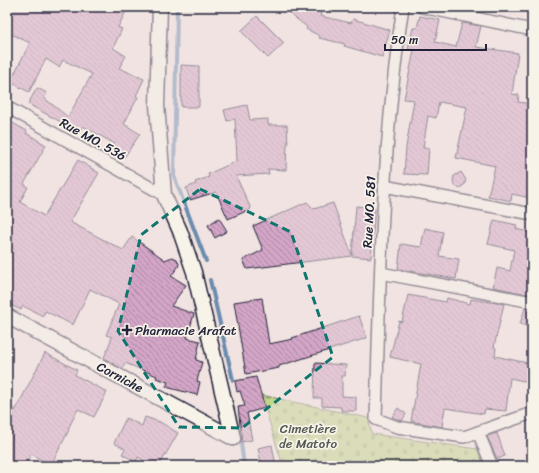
<svg xmlns="http://www.w3.org/2000/svg" width="539" height="473" font-family="Sriracha,sans-serif">
	<style>
		.cemetery { fill: url(#cemetery-stones); stroke: #727c62 }
		.lines { fill: none; stroke-linecap: round; stroke-linejoin: round }
		.stream { stroke: #6c8caf; stroke-width: 4 }
		.building { fill: url(#building-back-hatch); stroke: #22223b }
		.minor-casing { stroke: #22223b; stroke-width: 14 }
		.tertiary-casing { stroke: #22223b; stroke-width: 17 }
		.minor { stroke: #f7f3e8; stroke-width: 11 }
		.tertiary { stroke: #f7f3e8; stroke-width: 14 }
		.marked { fill: none; stroke: #0f766e; stroke-width: 3; stroke-dasharray: 8 5; stroke-linejoin: round }
		.poi-dot { fill: #22223b; stroke: #f7f3e8; stroke-width: 1.5 }
		.labels { text-anchor: middle; dominant-baseline: central; stroke-width: 3.5; stroke-linejoin: round; paint-order: stroke }
		.street-label { font-size: 13px; fill: #22223b; stroke: #f7f3e8 }
		.poi-label { font-size: 13px; fill: #22223b; stroke: #f7f3e8; text-anchor: start }
		.park-label { font-size: 13px; fill: #525853; stroke: #f7f3e8 }
	</style>
	<defs>
		<pattern id="cemetery-stones" width="16" height="16" patternUnits="userSpaceOnUse"><rect width="16" height="16" fill="#c2d58a"/><path d="M2 7V4a2 2 0 0 1 4 0v3zM10 15v-3a2 2 0 0 1 4 0v3z" fill="#a6b778"/></pattern>
		<pattern id="building-back-hatch" width="6" height="6" patternUnits="userSpaceOnUse"><rect width="6" height="6" fill="#d3a5c6"/><path d="M-1 5l2 2M0 0l6 6M5-1l2 2" fill="none" stroke="#ab86a2"/></pattern>
	</defs>
	<rect width="100%" height="100%" fill="#f0e3e1"/>
	<filter id="ink" filterUnits="userSpaceOnUse"><feTurbulence type="fractalNoise" baseFrequency=".025" numOctaves="2"/><feDisplacementMap in="SourceGraphic" scale="8" xChannelSelector="R" yChannelSelector="G"/><feConvolveMatrix kernelMatrix="1 2 1 2 8 2 1 2 1" color-interpolation-filters="sRGB"/></filter>
	<g filter="url(#ink)">
		<path class="cemetery" d="M261,395L368,418L372,434L477,449L484,466H283Z"/>
		<g class="lines">
			<g class="stream">
				<path d="M177,7L174,176L206,261"/>
				<path d="M210,280L233,380"/>
				<path d="M241,443L244,466"/>
			</g>
		</g>
		<g class="building">
			<path d="M7,7H128L118,27L122,29L113,48L126,56L119,68L144,79L136,96L138,97L124,124L140,134L123,159L110,151L115,144L83,126L79,132L28,104L37,88L47,93L44,98L68,117L92,74L63,60L59,67L46,59L29,92L10,82L30,43L7,32Z"/>
			<path d="M281,7H315L322,10L320,16L351,23L353,19L390,30L382,57L344,46L345,44L319,38L320,36L306,29L307,27Z"/>
			<path d="M257,16L284,43L268,58L241,31Z"/>
			<path d="M420,16L440,20L435,42L456,47L462,23L481,26L476,47L518,53L512,94L519,95L518,102L532,104V190L530,198L512,194L511,201L488,196L495,166L456,158L467,107L439,102L436,118L428,116L423,148H429L427,175L404,174L406,147L414,100L404,99L414,50L408,49L413,28H417Z"/>
			<path d="M181,65L199,66V107H181Z"/>
			<path d="M247,105L250,120L268,119V125H287L288,144H287L286,170L268,169L269,174L236,176L251,209L228,219L216,192L190,200L186,188L196,184L195,182L209,177L208,174L237,161L235,119L227,121L224,110Z"/>
			<path d="M7,120L27,131L26,133L46,145L24,184L28,187L20,202L44,216L78,160L99,173L70,222L123,250L132,237L165,260L172,257L177,259L179,264L178,267L171,276L186,285L171,306L194,314L187,338L200,341L196,360L202,362L197,381L200,382L197,395L166,387L168,382L156,378L157,376L125,363L122,369L104,358L112,337L106,335L119,304L90,289L73,325L45,311L43,316L23,306L21,310L7,303Z"/>
			<path d="M461,172L466,180L464,185L460,188L455,186L453,181L454,176Z"/>
			<path d="M307,202L314,209L333,203L352,255L356,206L375,208L371,258L352,256L247,269L243,260L263,250L253,226Z"/>
			<path d="M219,218L227,231L215,238L208,225Z"/>
			<path d="M494,220L517,225L516,229L532,233V295L493,287L497,268L510,271L514,250L488,244Z"/>
			<path d="M425,228L443,232L439,256L459,259L456,279L398,269L401,244L421,247Z"/>
			<path d="M408,295L446,302L447,298L470,304L471,299L504,304L494,347L496,348L495,356L532,364V383L510,378L506,411L485,409L484,414L445,408L442,427L411,421L421,364L390,357L399,321L402,322Z"/>
			<path d="M262,298L269,344L293,339L292,338L359,316L367,338L279,366V368L246,374L234,302Z"/>
			<path d="M525,308L532,309V328L520,324Z"/>
			<path d="M45,353L77,370L75,375L107,392L94,417L78,409L68,429L69,430L51,465L31,454L25,466H7V401L15,411Z"/>
			<path d="M315,363L346,365L345,376H342V396L356,397V411H341V407L322,406V398H314Z"/>
			<path d="M256,377L265,408L247,413L252,440L242,442L238,407L245,406L240,391L237,392L235,381Z"/>
			<path d="M398,408L406,414L402,421L392,417Z"/>
			<path d="M145,417L160,422L178,433L159,466H153L138,457L136,462L122,454L125,449L114,443L126,418L142,426Z"/>
			<path d="M497,433L505,456L497,459L487,436Z"/>
			<path d="M272,445L276,466H262L258,448Z"/>
		</g>
		<g class="lines">
			<defs>
				<g id="minor">
					<path d="M403,7C382,143 380,281 376,419L397,427L464,437L532,413"/>
					<path d="M422,7L532,30"/>
					<path d="M7,107L164,195"/>
					<path d="M384,186L532,214"/>
					<path d="M381,273L532,302"/>
					<path d="M478,432L492,466"/>
				</g>
				<g id="tertiary">
					<path d="M160,7L157,105L164,195L180,231L194,272L233,438"/>
					<path d="M7,316L233,438"/>
				</g>
			</defs>
			<use href="#minor" class="minor-casing"/>
			<use href="#tertiary" class="tertiary-casing"/>
			<use href="#minor" class="minor"/>
			<use href="#tertiary" class="tertiary"/>
		</g>
	</g>
	<path d="M0 0H539V473H0ZM200,189L291,232L333,357L242,428L179,427L118,331L141,235Z" fill="#f0e3e1" fill-opacity=".55" fill-rule="evenodd"/>
	<path class="marked" d="M200,189L291,232L333,357L242,428L179,427L118,331L141,235Z"/>
	<path class="poi-dot" d="M125 324h4v4h4v4h-4v4h-4v-4h-4v-4h4z"/>
	<g class="labels">
		<g class="street-label">
			<text transform="translate(93 139) rotate(29)">Rue MO. 536</text>
			<text transform="translate(369 212) rotate(-87)">Rue MO. 581</text>
			<text transform="translate(120 377) rotate(28)">Corniche</text>
		</g>
		<g class="poi-label">
			<text x="135" y="330">Pharmacie Arafat</text>
		</g>
		<g class="park-label">
			<text x="308" y="428">Cimetière<tspan x="308" dy="15">de Matoto</tspan></text>
		</g>
	</g>
	<rect width="539" height="473" fill="none" stroke="#f7f3e8" stroke-width="24"/>
	<rect x="12" y="12" width="515" height="449" fill="none" stroke="#22223b" stroke-width="1.5" filter="url(#ink)"/>
	<path d="M385 44v6h101v-6" fill="none" stroke="#22223b" stroke-width="2"/>
	<text x="391" y="44" font-size="12" fill="#22223b" stroke="#f7f3e8" stroke-width="3" paint-order="stroke">50 m</text>
</svg>
